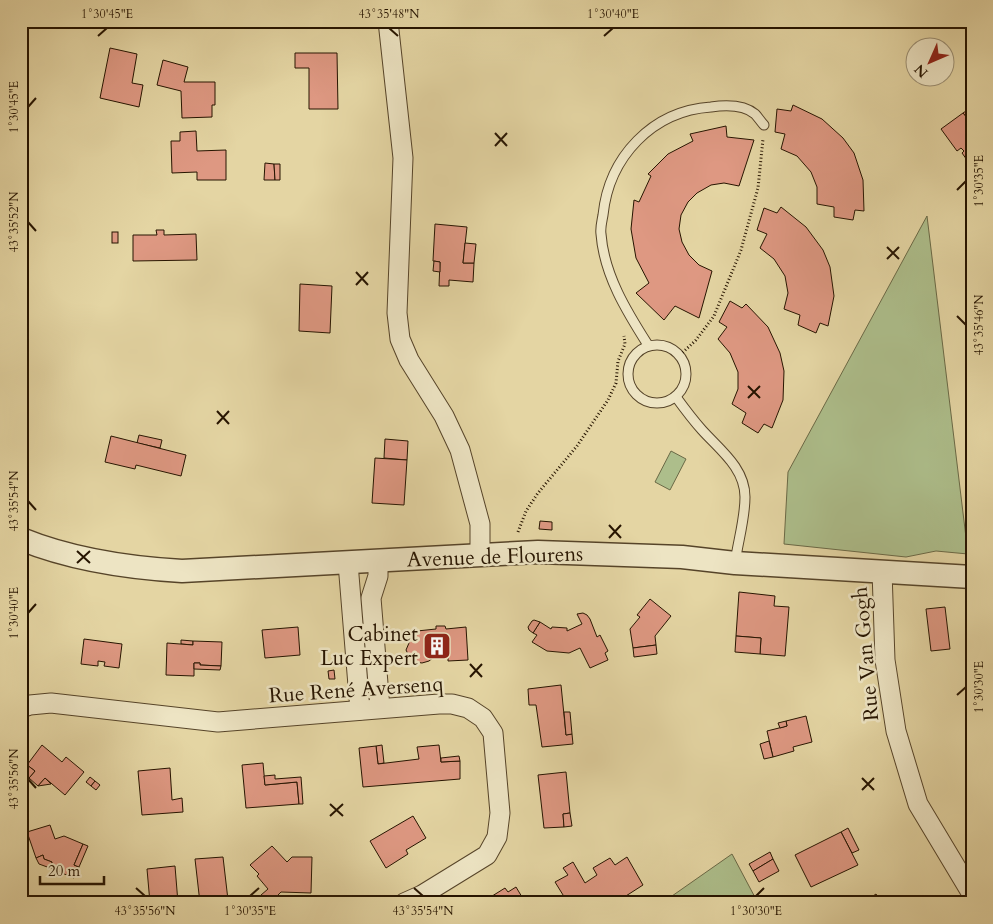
<svg xmlns="http://www.w3.org/2000/svg" width="993" height="924" font-family="Cardo,serif">
	<style>
		.green { fill: #adbe8b; stroke: #6a6946 }
		.building { fill: #de9882; stroke: #261400 }
		.lines { fill: none; stroke-linecap: round; stroke-linejoin: round }
		.service-casing { stroke: #564429; stroke-width: 11 }
		.minor-casing { stroke: #564429; stroke-width: 21 }
		.tertiary-casing { stroke: #564429; stroke-width: 25 }
		.path { stroke: #261400; stroke-width: 3; stroke-dasharray: 1 2.5; stroke-linecap: butt }
		.service { stroke: #ede4c3; stroke-width: 9 }
		.minor { stroke: #ede4c3; stroke-width: 19 }
		.tertiary { stroke: #ede4c3; stroke-width: 22 }
		.ticks { fill: none; stroke: #261400; stroke-width: 2 }
		.labels { text-anchor: middle; dominant-baseline: central; stroke-width: 5; stroke-linejoin: round; paint-order: stroke }
		.street-label { font-size: 21px; fill: #261400; stroke: #ede4c3 }
		.poi-label { font-size: 21px; fill: #261400; stroke: #ede4c3; text-anchor: end }
		.neatline { fill: none; stroke: #261400; stroke-width: 2 }
		.ticks-label { font-size: 12px; text-anchor: middle; fill: #261400 }
	</style>
	<rect width="100%" height="100%" fill="#e4d5a3"/>
	<filter id="stains"><feTurbulence type="fractalNoise" baseFrequency=".004" numOctaves="4"/><feColorMatrix values="0 0 0 0 .2 0 0 0 0 .09 0 0 0 0 .02 0 0 0 .5 -.17"/></filter>
	<radialGradient id="worn" r=".72"><stop offset=".6" stop-color="#630" stop-opacity="0"/><stop offset="1" stop-color="#630" stop-opacity=".3"/></radialGradient>
	<g class="green">
		<path d="M927,216L968,554L936,551L906,557L784,544L788,472Z"/>
		<path d="M671,451L686,459L670,490L655,482Z"/>
		<path d="M732,854L758,903H662Z"/>
	</g>
	<g class="building">
		<path d="M110,48L137,54L132,83L143,85L139,107L100,98Z"/>
		<path d="M295,53H337L338,109H309V68H295Z"/>
		<path d="M163,60L188,67L184,82H215V105H212V117L182,118L181,91L157,85Z"/>
		<path d="M793,105L822,119L843,138L854,153L863,180L864,211L855,210L853,220L834,217V207L817,204V187L811,172L797,156L781,149L785,134L775,132L777,109L791,111Z"/>
		<path d="M969,109L972,113V124L963,113Z"/>
		<path d="M963,113L972,124V167L962,153L964,151L961,148L957,151L941,129Z"/>
		<path d="M726,126L727,137L754,140L739,186L724,183L711,185L697,193L688,202L681,215L679,229L682,242L689,255L699,265L712,271L699,318L675,306L664,320L636,293L649,283L636,258L631,229L634,200L639,202L651,176L648,174L668,154L693,141L690,134Z"/>
		<path d="M196,131L197,151L226,150V180H197V172L172,173L171,141H180V132Z"/>
		<path d="M265,163L274,164L275,180H264Z"/>
		<path d="M274,164H280V180H275Z"/>
		<path d="M781,207L806,227L823,250L830,267L834,296L828,326L820,323L816,333L798,325L800,315L784,309L788,293L785,276L774,259L760,248L767,234L757,230L764,208L777,213Z"/>
		<path d="M435,224L467,227L463,263H474L473,282L449,280V286H439L440,262L433,261Z"/>
		<path d="M156,230H164V235L196,234L197,260L133,261V235H157Z"/>
		<rect x="112" y="232" width="6" height="11"/>
		<path d="M465,243L476,244L474,263H463Z"/>
		<path d="M434,261L440,262V272L433,271Z"/>
		<path d="M300,284L332,286L330,333L299,331Z"/>
		<path d="M730,301L742,308L746,304L768,327L780,353L784,371L783,400L772,428L764,424L758,433L742,423L746,413L732,404L738,389V372L730,353L718,339L727,327L719,322Z"/>
		<path d="M139,435L162,440L160,448L137,443Z"/>
		<path d="M111,436L186,455L181,476L136,465L135,469L105,462Z"/>
		<path d="M385,439L408,441L407,460L384,458Z"/>
		<path d="M375,458L407,460L404,505L372,503Z"/>
		<path d="M540,521L552,522V530L539,529Z"/>
		<path d="M739,592L775,596L774,606L789,607L785,656L760,654L761,638L736,636Z"/>
		<path d="M650,599L671,616L655,636L656,645L633,648L630,629L640,617L637,615Z"/>
		<path d="M945,607L950,649L931,651L926,609Z"/>
		<path d="M583,613L587,615L590,619L597,637L600,635L608,651L605,653L608,660L590,668L580,648L569,653L547,651L532,642L537,635L533,633L540,622L551,629L552,627L567,628V631L582,624L577,614Z"/>
		<path d="M534,620L540,622L533,633L529,630L528,627L532,621Z"/>
		<path d="M436,626H445L446,629L466,627L468,660L448,661V652L439,653L429,661L422,663L416,662L409,656L406,650L412,636L417,631L436,629Z"/>
		<path d="M298,627L300,655L265,658L262,630Z"/>
		<path d="M736,636L761,638L760,654L735,652Z"/>
		<path d="M84,639L122,644L119,668L104,666L105,662L98,661V666L81,664Z"/>
		<path d="M181,640L193,641V645L181,644Z"/>
		<path d="M193,641L222,642L221,666L200,665V663H194V676L166,675L167,643L193,645Z"/>
		<path d="M656,645L657,654L634,657L633,648Z"/>
		<path d="M194,663H200V665L221,666L220,670L194,669Z"/>
		<path d="M334,670L335,679H329L328,671Z"/>
		<path d="M971,677H972V733L968,732Z"/>
		<path d="M561,685L566,735L572,734L573,744L542,747L536,705H529L528,689Z"/>
		<path d="M564,712H570L572,734L566,735Z"/>
		<path d="M806,716L812,742L793,747L794,751L773,757L767,731L787,726L786,721Z"/>
		<path d="M786,721L787,726L780,728L778,723Z"/>
		<path d="M769,741L773,757L764,759L760,744Z"/>
		<path d="M42,745L62,762L66,757L84,772L65,795L45,778L38,786L29,778L35,771L27,765Z"/>
		<path d="M382,745L384,763L378,764L376,746Z"/>
		<path d="M439,745L441,762L460,761V779L363,787L359,748L376,746L378,764L419,759L417,747Z"/>
		<path d="M459,756L460,761L441,762V758Z"/>
		<path d="M263,763L265,785L297,782L299,804L246,808L242,765Z"/>
		<path d="M27,765L35,771L29,778L21,772Z"/>
		<path d="M170,768L172,800L182,798L183,812L142,815L138,771Z"/>
		<path d="M566,772L570,813L563,814L564,827L544,828L538,775Z"/>
		<path d="M275,775V779L301,777L303,804H299L297,782L265,785L264,776Z"/>
		<path d="M90,777L95,781L91,786L86,782Z"/>
		<path d="M45,778L51,784L38,786Z"/>
		<path d="M95,781L100,785L96,790L91,786Z"/>
		<path d="M570,813L572,826L564,827L563,814Z"/>
		<path d="M413,816L426,838L406,850L408,854L386,868L370,841Z"/>
		<path d="M50,825L55,839L64,836L83,844L74,865L79,867L74,878L50,868L52,862L44,859L43,855L36,858L27,832Z"/>
		<path d="M848,828L859,850L852,853L841,832Z"/>
		<path d="M841,832L858,865L811,887L795,855Z"/>
		<path d="M83,844L88,846L79,867L74,865Z"/>
		<path d="M272,846L287,862L292,857H312L311,893L281,892L270,903H268L261,895L268,889L257,876L259,874L250,865Z"/>
		<path d="M770,852L773,859L753,871L749,864Z"/>
		<path d="M43,855L44,859L52,862L50,868L39,864L36,858Z"/>
		<path d="M223,857L228,900L200,903L195,859Z"/>
		<path d="M627,857L643,885L615,903H598L594,896L583,903H568L555,882L568,875L563,868L573,862L585,883L597,875L593,868L610,858L615,865Z"/>
		<path d="M773,859L779,871L759,882L753,871Z"/>
		<path d="M175,866L178,903H150L147,869Z"/>
		<path d="M516,887L525,902L528,900L530,903H481L505,888L508,892Z"/>
		<path d="M876,894L882,903H869L867,900Z"/>
	</g>
	<g class="lines">
		<defs>
			<g id="service">
				<circle cx="657" cy="374" r="29"/>
				<path d="M648,345C627,312 604,275 601,234C600,228 602,221 603,215C609,157 652,111 711,107C725,105 743,104 755,114C758,117 761,122 764,125"/>
				<path d="M676,397C684,408 693,420 702,430C720,450 745,468 745,497C745,519 738,541 735,563"/>
			</g>
			<g id="minor">
				<path d="M388,21L403,158L397,313L400,339L409,360L444,416L460,450L480,524V554"/>
				<path d="M378,561V576L371,598L380,708"/>
				<path d="M348,563L360,710"/>
				<path d="M882,571L885,660L896,731L918,804L972,894"/>
				<path d="M21,708L30,705L51,703L218,722L439,704H452L468,708L483,718L493,733L500,813L497,837L487,855L422,895L404,903"/>
			</g>
			<path id="tertiary" d="M21,539C70,559 130,568 182,571L538,552L682,557L735,563L972,577"/>
		</defs>
		<use href="#service" class="service-casing"/>
		<use href="#minor" class="minor-casing"/>
		<use href="#tertiary" class="tertiary-casing"/>
		<g class="path">
			<path d="M680,355L696,340L714,316L741,250L758,188L763,139"/>
			<path d="M518,532L526,511L538,493L577,446L608,400L616,383L618,361L625,344L624,336"/>
		</g>
		<use href="#service" class="service"/>
		<use href="#minor" class="minor"/>
		<use href="#tertiary" class="tertiary"/>
	</g>
	<path class="ticks" d="M389,28L398,36M98,36L107,28M604,36L613,28M28,107L36,98M495,133L507,146M495,146L507,133M957,190L966,181M28,222L36,231M887,247L899,259M887,259L899,247M356,272L368,285M356,285L368,272M957,316L966,325M748,386L760,398M748,398L760,386M217,411L229,424M217,424L229,411M28,501L36,510M609,525L621,538M609,538L621,525M77,551L90,563M77,563L90,551M28,613L36,604M470,664L482,677M470,677L482,664M957,695L966,687M862,778L874,790M28,779L36,788M862,790L874,778M330,804L343,816M330,816L343,804M136,888L145,896M414,888L423,896M250,896L259,888M756,896L764,888"/>
	<defs>
		<symbol id="building-square" viewBox="-11 -11 22 22"><rect x="-9" y="-9" width="18" height="18" rx="4" fill="#8f2418" stroke="#ede4c3"/><path d="M-4-6H4V6H1V3H-1V6H-4ZM-2.5-4.3h1.7v1.8h-1.7ZM.8-4.3h1.7v1.8H.8ZM-2.5-1h1.7V.8h-1.7ZM.8-1h1.7V.8H.8Z" fill="#fff"/></symbol>
	</defs>
	<g fill-rule="evenodd">
		<use href="#building-square" x="421" y="630" width="32" height="32"/>
	</g>
	<g class="labels">
		<g class="street-label">
			<text transform="translate(495 557) rotate(-2)">Avenue de Flourens</text>
			<text transform="translate(866 654) rotate(-95)">Rue Van Gogh</text>
			<text transform="translate(356 690) rotate(-4)">Rue René Aversenq</text>
		</g>
		<g class="poi-label">
			<text x="418" y="634">Cabinet<tspan x="418" dy="24">Luc Expert</tspan></text>
		</g>
	</g>
	<rect width="993" height="924" fill="none" stroke="#e4d5a3" stroke-width="55"/>
	<g transform="translate(930 62) rotate(225)"><circle r="24" fill="#ede4c3" stroke="#9d9175"/>
	<path d="M0-4L9 19L0 12L-9 19Z" fill="#8f2418"/>
	<text y="-8" font-size="14" font-weight="bold" text-anchor="middle" fill="#261400">N</text>
	</g>
	<path d="M40 876v8h64v-8" fill="none" stroke="#261400" stroke-width="2.5"/>
	<text x="48" y="876" font-size="15" fill="#261400" stroke="#ede4c3" stroke-width="4" paint-order="stroke">20 m</text>
	<rect x="28" y="28" width="938" height="868" class="neatline"/>
	<g class="ticks-label">
		<text x="107" y="18">1°30'45"E</text>
		<text x="389" y="18">43°35'48"N</text>
		<text x="613" y="18">1°30'40"E</text>
		<text transform="translate(14 107) rotate(-90)" y="4">1°30'45"E</text>
		<text transform="translate(979 181) rotate(-90)" y="4">1°30'35"E</text>
		<text transform="translate(14 222) rotate(-90)" y="4">43°35'52"N</text>
		<text transform="translate(979 325) rotate(-90)" y="4">43°35'46"N</text>
		<text transform="translate(14 501) rotate(-90)" y="4">43°35'54"N</text>
		<text transform="translate(14 613) rotate(-90)" y="4">1°30'40"E</text>
		<text transform="translate(979 687) rotate(-90)" y="4">1°30'30"E</text>
		<text transform="translate(14 779) rotate(-90)" y="4">43°35'56"N</text>
		<text x="145" y="915">43°35'56"N</text>
		<text x="250" y="915">1°30'35"E</text>
		<text x="423" y="915">43°35'54"N</text>
		<text x="756" y="915">1°30'30"E</text>
	</g>
	<rect width="100%" height="100%" filter="url(#stains)"/>
	<rect width="100%" height="100%" fill="url(#worn)"/>
</svg>
